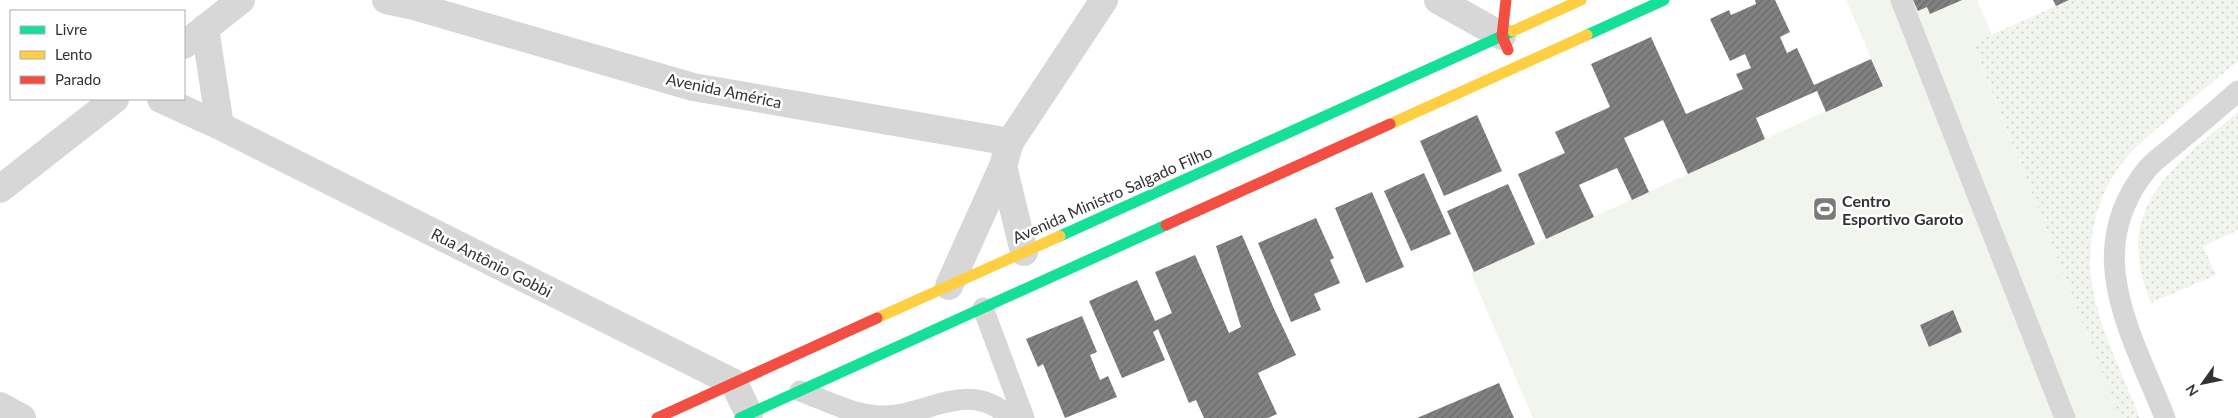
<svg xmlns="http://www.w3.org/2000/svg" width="2238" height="418" font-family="Lato,sans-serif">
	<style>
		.green { fill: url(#green-dots) }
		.pitch { fill: #f1f5ed }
		.building { fill: url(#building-hatch) }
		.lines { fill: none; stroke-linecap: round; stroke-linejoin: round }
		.lane { stroke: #d7d7d7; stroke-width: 21 }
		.street { stroke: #d7d7d7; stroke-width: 28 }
		.fast { stroke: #16e098; stroke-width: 11 }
		.slow { stroke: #ffcf43; stroke-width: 11 }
		.jam { stroke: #f24e42; stroke-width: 11 }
		.labels { text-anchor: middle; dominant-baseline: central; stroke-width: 5; stroke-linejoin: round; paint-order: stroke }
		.street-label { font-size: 16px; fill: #333; stroke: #fff }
		.poi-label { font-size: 16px; font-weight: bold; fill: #333; stroke: #fff; text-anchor: start }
	</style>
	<defs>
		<pattern id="green-dots" width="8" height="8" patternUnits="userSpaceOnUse" patternTransform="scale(1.25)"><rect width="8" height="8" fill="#f1f5ed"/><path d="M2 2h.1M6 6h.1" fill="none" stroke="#cfd2cc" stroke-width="1.8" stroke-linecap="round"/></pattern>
		<pattern id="building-hatch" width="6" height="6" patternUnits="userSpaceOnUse" patternTransform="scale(1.25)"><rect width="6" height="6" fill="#818181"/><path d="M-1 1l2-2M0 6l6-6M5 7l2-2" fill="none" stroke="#6a6a6a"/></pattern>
	</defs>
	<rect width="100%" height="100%" fill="#fff"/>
	<g class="green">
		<path d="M2069,0H2238V61C2216,79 2193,98 2171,117C2153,132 2133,147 2119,167C2094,202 2085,248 2093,290C2101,333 2124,377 2140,418H2120L1973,43Z"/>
		<path d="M2238,112V230L2203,246L2216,275L2151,303C2111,207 2173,167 2238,112Z"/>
	</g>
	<path class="pitch" d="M1846,0H1977L1992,35L1973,44L2120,418H1533L1471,273L1883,85Z"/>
	<g class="building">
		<path d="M1755,0H1775L1790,32L1780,37L1787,53L1797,48L1814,85L1871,59L1883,86L1826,112L1817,91L1756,118L1765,139L1688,174L1663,120L1624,138L1649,192L1632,200L1617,168L1579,185L1594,217L1546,239L1518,174L1565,153L1555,132L1610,107L1591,64L1651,37L1686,114L1743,89L1736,74L1751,68L1745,54L1730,61L1710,19L1729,10L1731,15L1756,4Z"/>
		<path d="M1913,0H1962L1930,14L1927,7L1918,11Z"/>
		<path d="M2053,0H2069L2056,6Z"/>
		<path d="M1477,115L1502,171L1444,196L1420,141Z"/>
		<path d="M1424,173L1451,234L1411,251L1384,191Z"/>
		<path d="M1508,184L1535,244L1474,272L1447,211Z"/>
		<path d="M1372,192L1404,267L1366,283L1335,208Z"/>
		<path d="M1316,218L1334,258L1330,260L1340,283L1314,294L1321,310L1291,322L1258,243Z"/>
		<path d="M1242,235L1275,311L1296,355L1258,373L1277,414L1268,418H1204L1196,400L1189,403L1158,329L1153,332L1165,360L1122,378L1089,301L1137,280L1155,321L1172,313L1155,272L1195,255L1229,333L1241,327L1216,246Z"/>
		<path d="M1953,310L1962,332L1929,347L1920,325Z"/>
		<path d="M1082,316L1097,352L1090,355L1100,380L1108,376L1117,397L1065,418L1043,364L1038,367L1026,339Z"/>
		<path d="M1499,383L1514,418H1417Z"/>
	</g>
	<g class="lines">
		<g class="lane">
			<path d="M1901,0L2065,418"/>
			<path d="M983,308L1024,418"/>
			<path d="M800,391C825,400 853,415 880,416C927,418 967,376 1011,418"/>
			<path d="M2165,418C2132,334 2079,251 2148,168C2156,159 2168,151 2177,143C2197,126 2218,109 2238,91"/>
		</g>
		<g class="street">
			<path d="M386,0L414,6L693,87L1010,142"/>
			<path d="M1438,0L1502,36"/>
			<path d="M205,28L220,126"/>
			<path d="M184,45L241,0"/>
			<path d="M161,99L220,126L734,383L749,414"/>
			<path d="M1003,166L1024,252"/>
			<path d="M0,189L115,99"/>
			<path d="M949,286L1003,166L1010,142L1104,0"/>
			<path d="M0,406L22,418"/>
		</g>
		<g class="fast">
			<path d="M1587,35L1664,0"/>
			<path d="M1060,236L1513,31"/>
			<path d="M740,418L1166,225"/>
		</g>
		<g class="slow">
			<path d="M1513,31L1581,0"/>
			<path d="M1390,124L1587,35"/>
			<path d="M877,318L1060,236"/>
		</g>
		<g class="jam">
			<path d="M1506,0L1502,36L1508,50"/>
			<path d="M1166,225L1390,124"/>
			<path d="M657,418L877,318"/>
		</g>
	</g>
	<defs>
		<symbol id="stadium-square" viewBox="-11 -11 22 22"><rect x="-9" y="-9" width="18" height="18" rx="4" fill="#7a7a7a" stroke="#fff"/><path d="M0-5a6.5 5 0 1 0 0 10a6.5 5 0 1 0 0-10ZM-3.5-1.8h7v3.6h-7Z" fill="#fff"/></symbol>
	</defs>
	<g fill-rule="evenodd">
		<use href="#stadium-square" x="1811" y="195" width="28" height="28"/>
	</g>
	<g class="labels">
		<g class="street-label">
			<text transform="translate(724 90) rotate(12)">Avenida América</text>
			<text transform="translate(1112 194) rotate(-24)">Avenida Ministro Salgado Filho</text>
			<text transform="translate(492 262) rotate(27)">Rua Antônio Gobbi</text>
		</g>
		<g class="poi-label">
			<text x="1842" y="200">Centro<tspan x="1842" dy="18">Esportivo Garoto</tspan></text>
		</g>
	</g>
	<rect x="10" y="10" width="175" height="90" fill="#ffffff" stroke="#adadad"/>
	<rect x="20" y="26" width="25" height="8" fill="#16e098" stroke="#adadad"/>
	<text x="55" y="35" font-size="15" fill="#333333">Livre</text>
	<rect x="20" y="51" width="25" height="8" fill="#ffcf43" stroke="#adadad"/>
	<text x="55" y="60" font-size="15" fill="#333333">Lento</text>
	<rect x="20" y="76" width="25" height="8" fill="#f24e42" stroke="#adadad"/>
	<text x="55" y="85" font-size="15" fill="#333333">Parado</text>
	<g transform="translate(2203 383) rotate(237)" stroke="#ffffff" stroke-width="4" paint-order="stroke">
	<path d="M0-4L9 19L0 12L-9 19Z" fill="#333333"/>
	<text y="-8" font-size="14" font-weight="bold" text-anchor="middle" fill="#333333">N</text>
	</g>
</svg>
